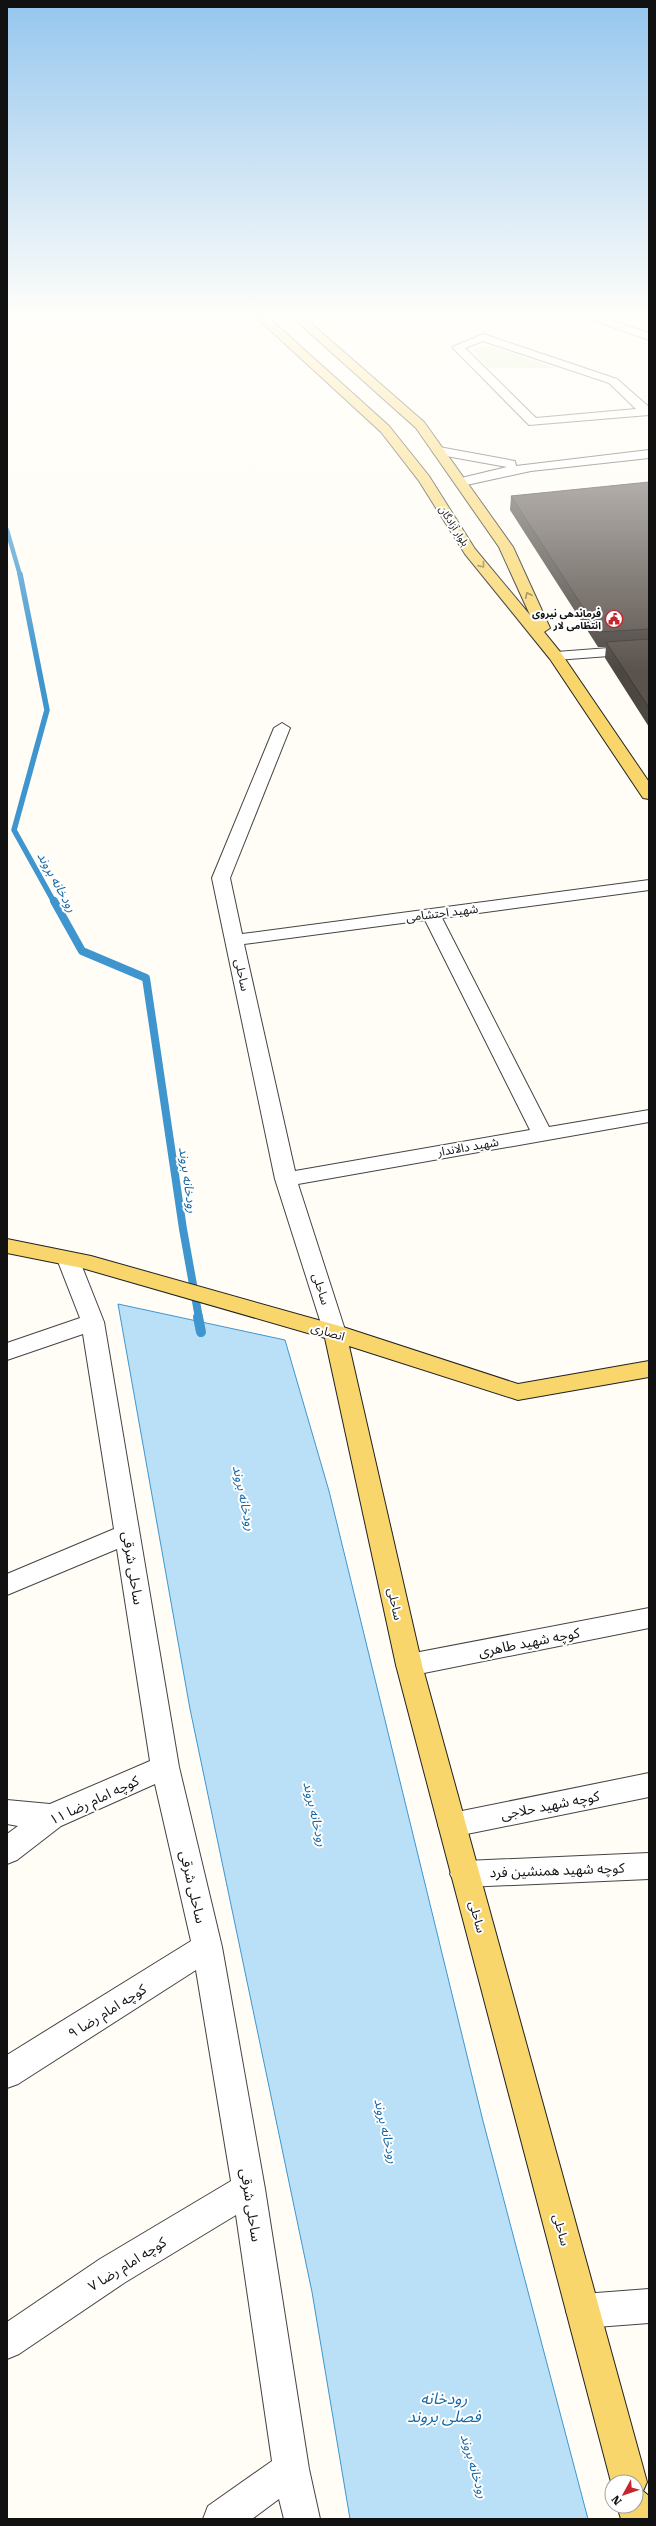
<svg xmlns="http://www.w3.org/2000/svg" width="656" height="2526" font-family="'Roboto Serif','Noto Sans Arabic',serif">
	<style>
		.green { fill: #d5ebbd }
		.water { fill: #b9e0f7; stroke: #3f96cf }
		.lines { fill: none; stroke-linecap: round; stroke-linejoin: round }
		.stream-far3 { stroke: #3f96cf; stroke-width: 4.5 }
		.stream-far2 { stroke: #3f96cf; stroke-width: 5.5 }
		.stream-far1 { stroke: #3f96cf; stroke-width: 8 }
		.stream { stroke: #3f96cf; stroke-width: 10 }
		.minor-casing { stroke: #444; stroke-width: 2 }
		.major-casing { stroke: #222; stroke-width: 2 }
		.minor { fill: #fff; fill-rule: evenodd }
		.major { fill: #f9d66b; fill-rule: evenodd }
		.wall { fill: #4d4742 }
		.building { fill: #5a524d; stroke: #3f3936 }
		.oneway { stroke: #917d42 }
		.labels { text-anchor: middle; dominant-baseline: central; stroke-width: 4; stroke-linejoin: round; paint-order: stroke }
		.far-street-label { font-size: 10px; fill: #111; stroke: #fff }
		.far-poi-label { font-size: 10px; font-weight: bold; fill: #111; stroke: #fff; text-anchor: end }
		.street-label { font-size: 12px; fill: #111; stroke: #fff }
		.water-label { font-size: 13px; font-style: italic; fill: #1768a6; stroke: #fff }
		.near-street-label { font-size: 14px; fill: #111; stroke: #fff }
		.near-water-label { font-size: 16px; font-style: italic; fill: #1768a6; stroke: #fff }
	</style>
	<rect width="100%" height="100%" fill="#fffdf5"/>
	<path class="green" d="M491,346L555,368H489L472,349Z"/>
	<path class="water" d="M118,1304L285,1340L329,1491L483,2121L588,2519H350L312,2292L190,1709Z"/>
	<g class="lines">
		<path class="stream-far3" d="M7,530L20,575"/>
		<path class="stream-far2" d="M20,574L47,710L14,830L54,902"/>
		<path class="stream-far1" d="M54,901L82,951L146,978L183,1229L199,1318"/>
		<path class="stream" d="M198,1317L201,1332"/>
		<defs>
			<g id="minor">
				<path d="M587,318H604L649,333V340Z"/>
				<path d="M483,334L617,379L649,407V415L529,425L452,347ZM483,341L609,383L636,409L536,418L465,348Z"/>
				<path d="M439,447L515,461L516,466L649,450V458L531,471L462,486L457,485L456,482L457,479L507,467L435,454L433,451Z"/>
				<path d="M649,645V653L556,660L549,656L556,652Z"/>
				<path d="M282,723L290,728L230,878L242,934L649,880V890L442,918L549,1127L649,1110V1122L298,1184L346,1333L343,1339L335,1341L327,1339L324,1333L275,1179L212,878L274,728ZM425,920L530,1130L295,1171L244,944Z"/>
				<path d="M68,1252L76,1254L79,1259L104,1322L179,1767L222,1947L265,2189L309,2469L320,2519H284L279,2499L252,2519H203L208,2506L272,2461L236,2215L124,2283L19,2354L7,2359V2322L100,2259L231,2181L196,1970L18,2084L7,2088V2055L191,1941L155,1784L61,1826L17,1860L7,1864V1834L18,1826L7,1824V1800L50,1804L150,1761L117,1549L7,1595V1574L114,1529L83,1334L7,1360V1343L80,1318L57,1259L60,1254Z"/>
				<path d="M649,1608V1628L409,1676L400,1673L396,1665L400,1657L409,1654Z"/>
				<path d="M649,1773V1797L452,1837L442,1834L438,1825L442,1816L452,1813Z"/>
				<path d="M649,1853V1879L465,1887L455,1883L450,1874L455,1865L465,1861Z"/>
				<path d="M649,2289V2323L583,2328L571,2323L566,2311L571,2299L583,2294Z"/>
			</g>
			<g id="major">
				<path d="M257,318H269L389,426L429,476L475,549L530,615L499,547L416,428L293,318H305L424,422L513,547L550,628L544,632L561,653L649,782V799L643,798L550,659L465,554L419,481L381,432Z"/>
				<path d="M7,1239L91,1256L343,1327L518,1384L649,1361V1377L518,1400L349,1346L422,1665L647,2482L643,2491L649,2496V2519H621L617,2506H636V2482H612V2485L611,2482L396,1665L325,1338L82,1268L7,1253Z"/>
			</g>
		</defs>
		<use href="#minor" class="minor-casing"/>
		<use href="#major" class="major-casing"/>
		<use href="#minor" class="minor"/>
		<use href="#major" class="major"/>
	</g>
	<path class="wall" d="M649,482V727L605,658L606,647H598L510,510L511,496Z"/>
	<g class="building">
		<path d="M649,482V629L599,632L511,496Z"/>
		<path d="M649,639V708L606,642Z"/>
	</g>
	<defs><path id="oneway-chevron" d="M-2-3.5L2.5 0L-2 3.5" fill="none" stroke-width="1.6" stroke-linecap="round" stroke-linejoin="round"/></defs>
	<g class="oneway">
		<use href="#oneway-chevron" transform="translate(482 565) rotate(51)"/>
		<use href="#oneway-chevron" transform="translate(528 595) rotate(-115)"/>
	</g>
	<linearGradient id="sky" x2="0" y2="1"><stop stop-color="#95c6ee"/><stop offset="0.47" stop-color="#fffefa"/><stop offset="1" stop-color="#fffefa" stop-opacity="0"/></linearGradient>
	<rect width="656" height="672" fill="url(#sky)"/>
	<defs>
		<symbol id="civic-ring" viewBox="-11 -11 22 22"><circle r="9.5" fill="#fff" stroke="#c4262e" stroke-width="1.5"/><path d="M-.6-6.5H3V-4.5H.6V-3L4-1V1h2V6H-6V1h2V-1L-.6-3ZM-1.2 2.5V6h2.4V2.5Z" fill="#c4262e"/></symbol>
	</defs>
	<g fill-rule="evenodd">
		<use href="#civic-ring" x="604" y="609" width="20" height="20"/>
	</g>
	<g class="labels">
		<g class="far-street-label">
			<text transform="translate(454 526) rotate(57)">بلوار آزادگان</text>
		</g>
		<g class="far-poi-label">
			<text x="601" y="613">فرماندهی نیروی<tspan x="601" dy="12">انتظامی لار</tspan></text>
		</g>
		<g class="street-label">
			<text transform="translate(442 913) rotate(-7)">شهید احتشامی</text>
			<text transform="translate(242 975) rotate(78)">ساحلی</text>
			<text transform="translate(468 1147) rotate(-10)">شهید دالاندار</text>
			<text transform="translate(321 1289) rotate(72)">ساحلی</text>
			<text transform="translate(328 1332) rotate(17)">انصاری</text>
			<text transform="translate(395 1604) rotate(78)">ساحلی</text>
			<text transform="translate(477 1917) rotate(75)">ساحلی</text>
			<text transform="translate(561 2230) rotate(75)">ساحلی</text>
		</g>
		<g class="water-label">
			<text transform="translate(57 882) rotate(61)">رودخانه بروند</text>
			<text transform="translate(188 1180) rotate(82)">رودخانه بروند</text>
			<text transform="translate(244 1498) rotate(78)">رودخانه بروند</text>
			<text transform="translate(315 1814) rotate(77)">رودخانه بروند</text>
			<text transform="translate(386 2131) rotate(77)">رودخانه بروند</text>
			<text transform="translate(474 2466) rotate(74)">رودخانه بروند</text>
		</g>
		<g class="near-street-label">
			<text transform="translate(133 1568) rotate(81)">ساحلی شرقی</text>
			<text transform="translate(529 1642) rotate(-11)">کوچه شهید طاهری</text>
			<text transform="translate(94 1800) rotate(-25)">کوچه امام رضا ۱۱</text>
			<text transform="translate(550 1805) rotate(-11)">کوچه شهید حلاجی</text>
			<text transform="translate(557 1870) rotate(-2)">کوچه شهید همنشین فرد</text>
			<text transform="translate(193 1887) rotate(77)">ساحلی شرقی</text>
			<text transform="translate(107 2011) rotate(-32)">کوچه امام رضا ۹</text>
			<text transform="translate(251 2205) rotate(81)">ساحلی شرقی</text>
			<text transform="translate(127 2264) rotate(-32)">کوچه امام رضا ۷</text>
		</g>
		<g class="near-water-label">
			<text x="444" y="2398">رودخانه<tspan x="444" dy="18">فصلی بروند</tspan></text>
		</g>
	</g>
	<rect width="656" height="2526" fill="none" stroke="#111111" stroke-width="16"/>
	<g transform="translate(624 2494) rotate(230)"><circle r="19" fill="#ffffff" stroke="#a0a0a0"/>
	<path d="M0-3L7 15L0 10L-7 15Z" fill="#c4262e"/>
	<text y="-6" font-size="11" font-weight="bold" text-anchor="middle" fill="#111111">N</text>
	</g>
</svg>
